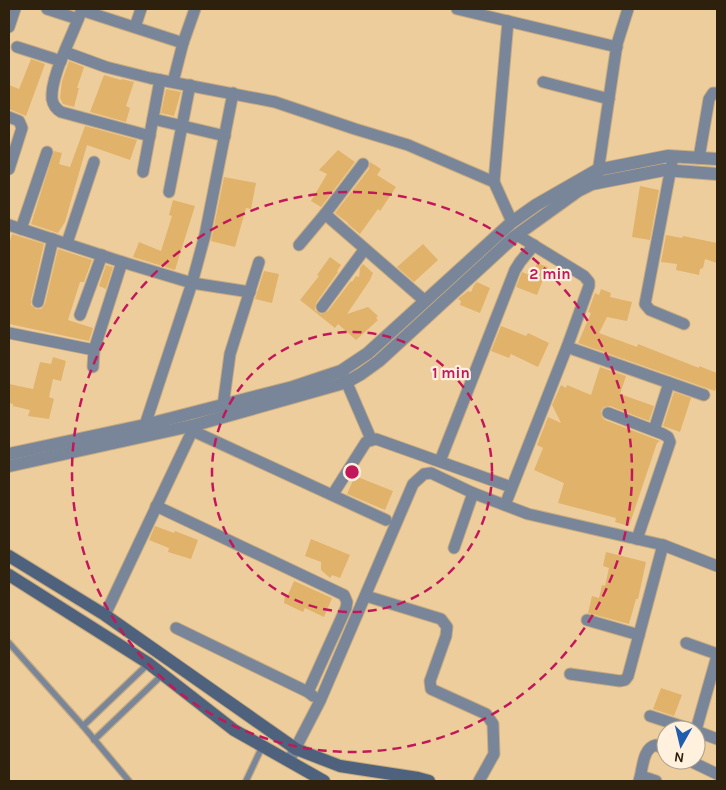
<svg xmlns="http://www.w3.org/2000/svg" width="726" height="790" font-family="Karla,sans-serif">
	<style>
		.building { fill: #e1b26a }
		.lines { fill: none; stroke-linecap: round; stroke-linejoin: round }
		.service-casing { stroke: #c7ab80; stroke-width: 8 }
		.minor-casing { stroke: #c7ab80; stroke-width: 13 }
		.tertiary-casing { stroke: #c7ab80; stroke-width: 14 }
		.secondary-casing { stroke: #c7ab80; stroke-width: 14 }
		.service { stroke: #798699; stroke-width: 5.5 }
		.minor { stroke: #798699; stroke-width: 11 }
		.tertiary { stroke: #798699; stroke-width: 12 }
		.secondary { stroke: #4f627d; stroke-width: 12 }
		.ring { fill: none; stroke: #c2185b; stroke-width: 2.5; stroke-dasharray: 9 6 }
		.centre { fill: #c2185b; stroke: #fff1de; stroke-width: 2.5 }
		.ring-label { font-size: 15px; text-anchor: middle; font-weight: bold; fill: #c2185b; stroke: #fff1de; stroke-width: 4.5; stroke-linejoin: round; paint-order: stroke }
	</style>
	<rect width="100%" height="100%" fill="#eecd9d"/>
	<g class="building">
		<path d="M31,59L45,64L26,116L9,109V85L19,89Z"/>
		<path d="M69,61L84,67L77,88H79L74,107L63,104L60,98L62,81Z"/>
		<path d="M104,75L121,80L122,79L134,82L126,106L130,108L126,122L90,112Z"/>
		<path d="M166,89L181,92L174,116L161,113Z"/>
		<path d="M85,126L137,140L130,160L87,145L65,222L58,233L31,224L54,151L62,153L59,164L70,167Z"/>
		<path d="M338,150L355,162L321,207L311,201L327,174L319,170Z"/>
		<path d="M370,162L381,169L377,175L396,187L380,211L378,209L360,234L348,224V223L335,213L369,169Z"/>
		<path d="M224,177L256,183L251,209L246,208L235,247L211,241Z"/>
		<path d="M640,186L659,190L650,240L632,237Z"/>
		<path d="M173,200L195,206L175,270L133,257L139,242L161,251L172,216L169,215Z"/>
		<path d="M12,234L44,244L31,300V305L36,309H41L45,304L58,249L92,260L84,282H80L68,320L93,328L89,341L9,324V244Z"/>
		<path d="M666,235L682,238L683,236L717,243V263L705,259L703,268L700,269L699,275L676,270L677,264L661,262Z"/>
		<path d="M423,244L438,260L414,282L397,267Z"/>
		<path d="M330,257L341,265L337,271L338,272L316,303L315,310L321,314L328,311L351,281L352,282L356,276L359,277L360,268L363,264L373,273L370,280L347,314L368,307L378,316L376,318L378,320L356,340L338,324L335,328L300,300L319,276L317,275Z"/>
		<path d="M537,263L548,267L537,295L516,287L522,272L532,276Z"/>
		<path d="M106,265L113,267L106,289L99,286Z"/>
		<path d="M264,271L279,274L272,303L255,299Z"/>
		<path d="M477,282L490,288L480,313L460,305L461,301L458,299L468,291L471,292L474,285Z"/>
		<path d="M601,289L611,293L610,297L632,302L627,321L607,317L599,333L637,347L638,344L699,368V366L717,373V385L715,391L578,343L591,313L588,312L595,293L599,295Z"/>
		<path d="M501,326L526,336L528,333L549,343L538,367L511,354L509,358L491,351Z"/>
		<path d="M53,357L66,361L61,381L53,379L49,397L54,399L49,419L28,416L30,410L13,406V404L9,403V384L33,389L40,362L51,364Z"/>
		<path d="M600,367L626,376L620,394L654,406L649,421L610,406L604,407L601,411L602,417L605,420L660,441L657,443L629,526L615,522L616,518L558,503L564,483L534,470L543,448L537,445L548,417L561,423L552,405L561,385L566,388L567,385L591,395Z"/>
		<path d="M674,392L691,398L680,432L663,426Z"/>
		<path d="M355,476L393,491L385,510L347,494Z"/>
		<path d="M155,526L174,533L175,531L198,540L191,559L168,552L169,548L149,540Z"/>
		<path d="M311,539L350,555L340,578L332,575L330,578L321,570V562L305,556Z"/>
		<path d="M606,552L646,562L638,599H636L629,624L588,613L592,596L599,598L602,585L605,586L609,568L603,566Z"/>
		<path d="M294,581L332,598L324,617L305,608L303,612L284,603L285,595H288Z"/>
		<path d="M661,688L682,695L674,716L653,709Z"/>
	</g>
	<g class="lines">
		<defs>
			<g id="service">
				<path d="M9,643L83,726L129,781"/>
				<path d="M83,726L148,664"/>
				<path d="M94,740L162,675"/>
				<path d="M246,781L262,747"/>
			</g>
			<g id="minor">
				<path d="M47,9L78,19"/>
				<path d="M82,9C74,33 50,76 52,99C53,105 56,109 61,112L150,136"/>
				<path d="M457,9L617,47"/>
				<path d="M81,10L183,43"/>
				<path d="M9,27L15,9"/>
				<path d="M135,27L141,9"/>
				<path d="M17,47L61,61"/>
				<path d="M65,52L106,67L150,78L275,102L355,129L408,145L494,182L512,222"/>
				<path d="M173,82L183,43L195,9"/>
				<path d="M543,82L609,99"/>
				<path d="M9,117L19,121L22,128L9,169"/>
				<path d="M153,119L225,136"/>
				<path d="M673,157L645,304L650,310L684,324"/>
				<path d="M699,158L709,99L713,93H717"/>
				<path d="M143,172L160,80"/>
				<path d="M597,179L617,44L628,9"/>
				<path d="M494,182L508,21"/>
				<path d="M169,192L190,85"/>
				<path d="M325,214L425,301"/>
				<path d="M9,225L122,262"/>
				<path d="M21,229L47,152"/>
				<path d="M67,243L94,162"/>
				<path d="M299,245L325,214L363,164"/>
				<path d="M38,302L53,239"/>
				<path d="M322,307L364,250"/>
				<path d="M80,315L102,255"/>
				<path d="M9,333L94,350"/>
				<path d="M567,347L704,395"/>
				<path d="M93,367L94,350L122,262L192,283L250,292"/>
				<path d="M343,374L371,439"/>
				<path d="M223,406L230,354L259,262"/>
				<path d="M608,413L663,434L668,437L670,442L637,539"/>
				<path d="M145,425L192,283L205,235L233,93"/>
				<path d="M654,430L669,383"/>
				<path d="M193,431L386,520"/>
				<path d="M440,461L515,270L520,262L534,245"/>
				<path d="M333,494L366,442L376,439L511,487"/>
				<path d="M505,505L567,347L589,286V282L584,276L517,235"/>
				<path d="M156,506L344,595L347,602L346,608L308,692"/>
				<path d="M454,548L473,493"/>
				<path d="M366,596L441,619L447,627L446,636L430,681L431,689L486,714L493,724L494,754L479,781"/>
				<path d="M105,615L195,425"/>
				<path d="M587,620L639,635"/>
				<path d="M176,628L308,692L313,696"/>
				<path d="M686,643L717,654"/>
				<path d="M570,674L620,681L625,680L628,676L663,545"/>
				<path d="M650,716L693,730"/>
				<path d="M696,730L717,656"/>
				<path d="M696,731L717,739"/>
				<path d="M291,757L320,701L413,484L424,474L431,473L473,493L528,514L663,545L717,566"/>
				<path d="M688,760L717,774"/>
				<path d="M641,776L656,781"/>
				<path d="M639,781C643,770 642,748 656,745L666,750"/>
			</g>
			<g id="tertiary">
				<path d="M9,454L145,425L293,387L341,371L368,353L512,222L536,205L597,170L668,156L717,159"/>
				<path d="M9,466L195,425L347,382L361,374L379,361L514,237L578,191L592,184L607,181L664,170L717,174"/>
			</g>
			<g id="secondary">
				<path d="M9,556L105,615L296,749L340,766L418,778L429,781"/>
				<path d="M9,575L148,663L234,730L324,781"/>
			</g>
		</defs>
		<use href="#service" class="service-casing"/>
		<use href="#minor" class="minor-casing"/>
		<use href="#tertiary" class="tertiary-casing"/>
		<use href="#secondary" class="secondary-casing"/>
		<use href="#service" class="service"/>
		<use href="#minor" class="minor"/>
		<use href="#tertiary" class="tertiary"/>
		<use href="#secondary" class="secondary"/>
	</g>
	<g class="ring">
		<circle cx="352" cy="472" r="140"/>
		<circle cx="352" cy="472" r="280"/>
	</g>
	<circle cx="352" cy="472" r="8" class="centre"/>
	<g class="ring-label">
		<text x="550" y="279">2 min</text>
		<text x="451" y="378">1 min</text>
	</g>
	<rect width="726" height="790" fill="none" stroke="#2d210e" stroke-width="20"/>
	<g transform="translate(681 745) rotate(188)"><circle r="24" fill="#fff1de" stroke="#ab9e8b"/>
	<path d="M0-4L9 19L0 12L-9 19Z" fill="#205dae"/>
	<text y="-8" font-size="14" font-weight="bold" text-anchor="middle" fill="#2d210e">N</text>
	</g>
</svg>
